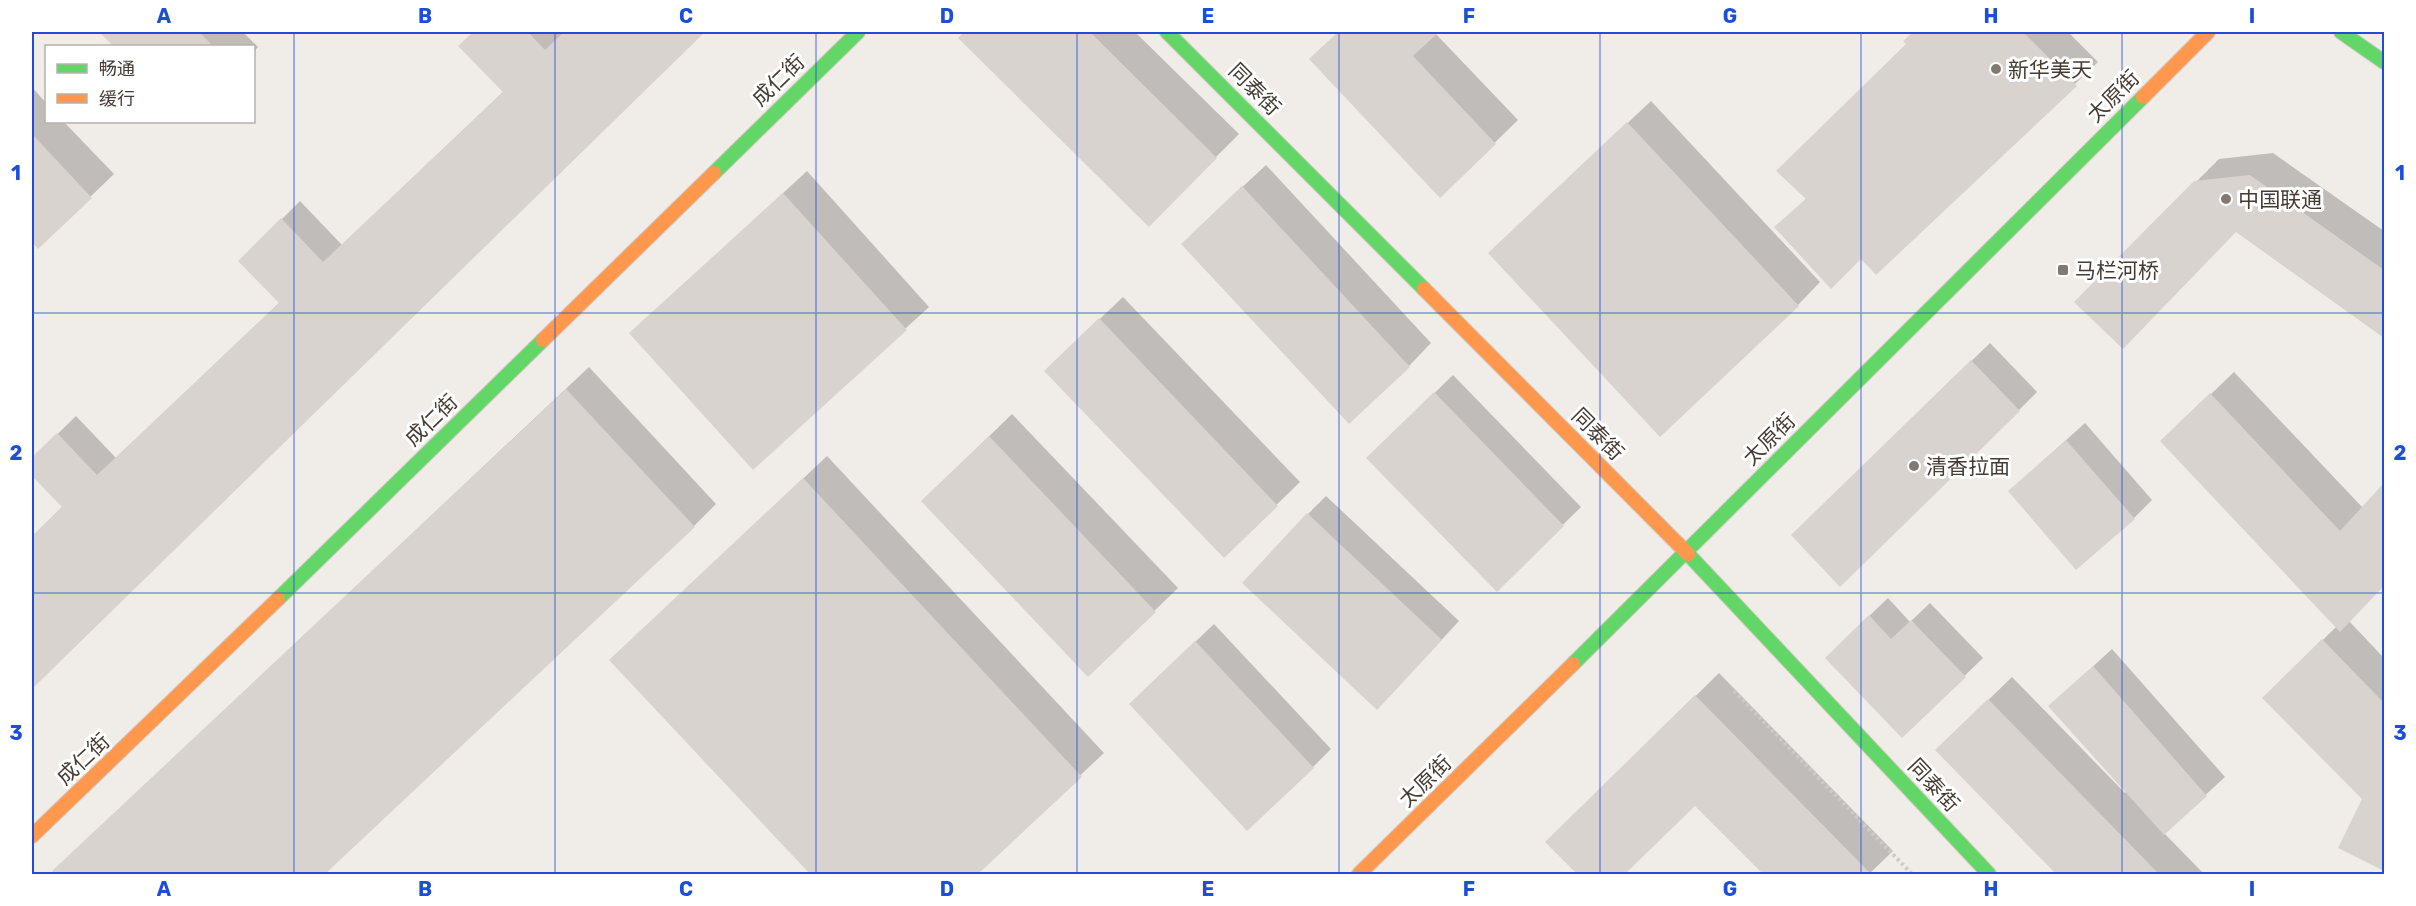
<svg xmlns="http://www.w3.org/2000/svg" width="2416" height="906" font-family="Rubik,'Noto Sans SC',sans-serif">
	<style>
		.shadow { fill: #0003 }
		.building { fill: #d8d3cf }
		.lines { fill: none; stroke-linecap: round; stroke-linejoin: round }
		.fast-casing { stroke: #d1c9bf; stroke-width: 16 }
		.slow-casing { stroke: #d1c9bf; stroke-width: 16 }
		.path { stroke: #cecac6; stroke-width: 4; stroke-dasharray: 3 3; stroke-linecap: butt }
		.fast { stroke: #63d668; stroke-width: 14 }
		.slow { stroke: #ff974d; stroke-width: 14 }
		.grid { fill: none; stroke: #1d4ed8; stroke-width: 1.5; stroke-opacity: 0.55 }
		.poi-dot { fill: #827972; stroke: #fff; stroke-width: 2 }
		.labels { text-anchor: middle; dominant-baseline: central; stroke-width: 6; stroke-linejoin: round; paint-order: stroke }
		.poi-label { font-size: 21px; fill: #463b33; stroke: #fff; text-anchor: start }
		.street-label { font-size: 21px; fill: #463b33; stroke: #fff }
		.neatline { fill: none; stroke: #1d4ed8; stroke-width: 2 }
		.grid-label { font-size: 20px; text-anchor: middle; font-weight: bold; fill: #1d4ed8 }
	</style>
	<rect width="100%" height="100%" fill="#f0ece8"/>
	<g class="shadow">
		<path d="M101,32H243L258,47L254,52V46H115Z"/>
		<path d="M474,32H703L32,687V537L63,506L32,474V459L76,416L116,458L280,302L240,261L300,201L342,245L504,91L460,46Z"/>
		<path d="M966,32H1135L1239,134L1149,224L960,38Z"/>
		<path d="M1339,32H1437L1435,33L1518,120L1440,196L1311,59Z"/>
		<path d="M1915,32H2068L2098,62L1876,273L1861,257L1776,227L1807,198L1908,44L1905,41Z"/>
		<path d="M32,87L46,103V122H64L114,174L38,247L32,239Z"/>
		<path d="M1651,101L1820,282L1798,305L1513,231Z"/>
		<path d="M2273,153L2384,231V336L2237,230L2076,302L2219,159Z"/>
		<path d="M1266,165L1431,343L1409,366L1206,221Z"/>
		<path d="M807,171L929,307L753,468L631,333Z"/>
		<path d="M1123,297L1300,482L1224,556L1069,348Z"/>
		<path d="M1990,343L2037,392L2019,410L1811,517Z"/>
		<path d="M589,367L716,504L694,526L323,874H57L54,872L77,849Z"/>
		<path d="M2234,372L2363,508L2384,485V585L2349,621L2384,658V869L2340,847L2364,799L2264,698L2337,626L2185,419Z"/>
		<path d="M1453,375L1581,507L1497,590L1386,440Z"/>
		<path d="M1012,414L1178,588L1088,675L946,478Z"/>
		<path d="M2085,423L2152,500L2134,518L2010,491Z"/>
		<path d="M827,456L1104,753L975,874H812L611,660Z"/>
		<path d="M1326,496L1459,621L1395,690L1308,514Z"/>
		<path d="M1888,598L1910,622L1930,603L1983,658L1902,736L1845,639Z"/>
		<path d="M1214,624L1331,749L1313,767L1149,686Z"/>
		<path d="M2112,649L2225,777L2164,833L2204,874H2058L1937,750L2012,677L2125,793L2127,791L2050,706Z"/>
		<path d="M1719,673L1893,851L1869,874H1765L1695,804L1623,874H1579L1548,842Z"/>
	</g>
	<g class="building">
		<path d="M99,32H199L213,46H113Z"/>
		<path d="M473,32H528L545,50L564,32H705L32,689V536L62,507L32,476V457L57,433L97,475L279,303L238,261L281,218L323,262L503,92L458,46Z"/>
		<path d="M964,32H1090L1217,158L1149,227L958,38Z"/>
		<path d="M1338,32H1439L1413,56L1496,144L1440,198L1309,59Z"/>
		<path d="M1913,32H2023L2077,86L1876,275L1861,259L1831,289L1774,227L1806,199L1776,171L1906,44L1903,41Z"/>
		<path d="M1627,122L1799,306L1660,437L1488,253Z"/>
		<path d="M32,134L92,198L38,249L32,242Z"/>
		<path d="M2250,175L2384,270V338L2236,232L2123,349L2074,302L2194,181Z"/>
		<path d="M1242,186L1410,367L1349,424L1181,244Z"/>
		<path d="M783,193L907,330L753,470L629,333Z"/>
		<path d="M1099,318L1278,506L1224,558L1044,371Z"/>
		<path d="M1971,360L2020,411L1840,587L1791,535Z"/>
		<path d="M566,389L695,527L325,874H55L52,871Z"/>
		<path d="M1434,392L1564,526L1497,592L1366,458Z"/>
		<path d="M2210,393L2340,531L2383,484L2384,486V586L2340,632L2160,441Z"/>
		<path d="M989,436L1156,612L1088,677L921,501Z"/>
		<path d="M2066,440L2135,519L2076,570L2008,491Z"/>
		<path d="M803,478L1082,777L978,874H810L609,660Z"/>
		<path d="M1307,513L1442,640L1377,710L1242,583Z"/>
		<path d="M1869,615L1891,639L1911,620L1966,677L1902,738L1825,658Z"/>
		<path d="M2322,639L2384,703V871L2338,848L2362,799L2262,698Z"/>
		<path d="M1195,641L1314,768L1247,831L1129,704Z"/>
		<path d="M2093,666L2207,796L2164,835L2048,706Z"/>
		<path d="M1695,695L1871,874H1763L1695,806L1625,874H1577L1545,842Z"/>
		<path d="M1988,699L2159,874H2056L1935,750Z"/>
	</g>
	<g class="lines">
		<defs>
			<g id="fast">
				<path d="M1167,32L1424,289"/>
				<path d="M2341,32L2384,62"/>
				<path d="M714,173L858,32"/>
				<path d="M1688,554L1989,874"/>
				<path d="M278,599L543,340"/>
				<path d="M1573,664L2143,97"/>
			</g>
			<g id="slow">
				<path d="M2143,97L2208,32"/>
				<path d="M1424,289L1688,554"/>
				<path d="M543,340L714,173"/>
				<path d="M32,836L278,599"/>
				<path d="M1359,874L1573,664"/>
			</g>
		</defs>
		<use href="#fast" class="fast-casing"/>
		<use href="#slow" class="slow-casing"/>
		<path class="path" d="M1734,691L1912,874"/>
		<use href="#fast" class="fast"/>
		<use href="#slow" class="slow"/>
	</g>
	<path class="grid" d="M294,32V874M555,32V874M816,32V874M1077,32V874M1339,32V874M1600,32V874M1861,32V874M2122,32V874M32,313H2384M32,593H2384"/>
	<g class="poi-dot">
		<circle cx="1996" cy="69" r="6"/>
		<circle cx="2226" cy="199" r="6"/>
		<rect x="2057" y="264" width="12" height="12" rx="3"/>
		<circle cx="1914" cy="466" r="6"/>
	</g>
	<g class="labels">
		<g class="poi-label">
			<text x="2008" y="69">新华美天</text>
			<text x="2238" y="199">中国联通</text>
			<text x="2075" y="270">马栏河桥</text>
			<text x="1926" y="466">清香拉面</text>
		</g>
		<g class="street-label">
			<text transform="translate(778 80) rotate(-44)">成仁街</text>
			<text transform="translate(1255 89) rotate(45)">同泰街</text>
			<text transform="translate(2113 96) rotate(-45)">太原街</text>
			<text transform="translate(431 420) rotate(-44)">成仁街</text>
			<text transform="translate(1598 434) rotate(45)">同泰街</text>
			<text transform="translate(1769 439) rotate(-45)">太原街</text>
			<text transform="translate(83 759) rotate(-43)">成仁街</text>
			<text transform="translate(1425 781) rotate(-44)">太原街</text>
			<text transform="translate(1934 785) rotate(47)">同泰街</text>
		</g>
	</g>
	<rect width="2416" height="906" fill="none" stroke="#ffffff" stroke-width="66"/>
	<rect x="45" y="45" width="210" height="78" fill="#ffffff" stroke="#b5b1ad" stroke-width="1.5"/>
	<rect x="57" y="64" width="30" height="9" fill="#63d668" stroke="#b5b1ad" stroke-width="1.5"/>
	<text x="99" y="75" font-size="18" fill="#463b33">畅通</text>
	<rect x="57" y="94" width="30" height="9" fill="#ff974d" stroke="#b5b1ad" stroke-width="1.5"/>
	<text x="99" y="105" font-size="18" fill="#463b33">缓行</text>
	<rect x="33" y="33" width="2350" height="840" class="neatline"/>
	<g class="grid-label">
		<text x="164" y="23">A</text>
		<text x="425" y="23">B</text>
		<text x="686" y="23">C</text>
		<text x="947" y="23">D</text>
		<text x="1208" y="23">E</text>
		<text x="1469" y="23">F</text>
		<text x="1730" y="23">G</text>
		<text x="1991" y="23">H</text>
		<text x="2252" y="23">I</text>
		<text x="16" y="180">1</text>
		<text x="2400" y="180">1</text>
		<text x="16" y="460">2</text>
		<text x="2400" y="460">2</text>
		<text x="16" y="740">3</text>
		<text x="2400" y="740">3</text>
		<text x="164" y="896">A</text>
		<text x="425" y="896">B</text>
		<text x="686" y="896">C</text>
		<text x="947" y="896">D</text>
		<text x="1208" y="896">E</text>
		<text x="1469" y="896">F</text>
		<text x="1730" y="896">G</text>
		<text x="1991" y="896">H</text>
		<text x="2252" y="896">I</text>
	</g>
</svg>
